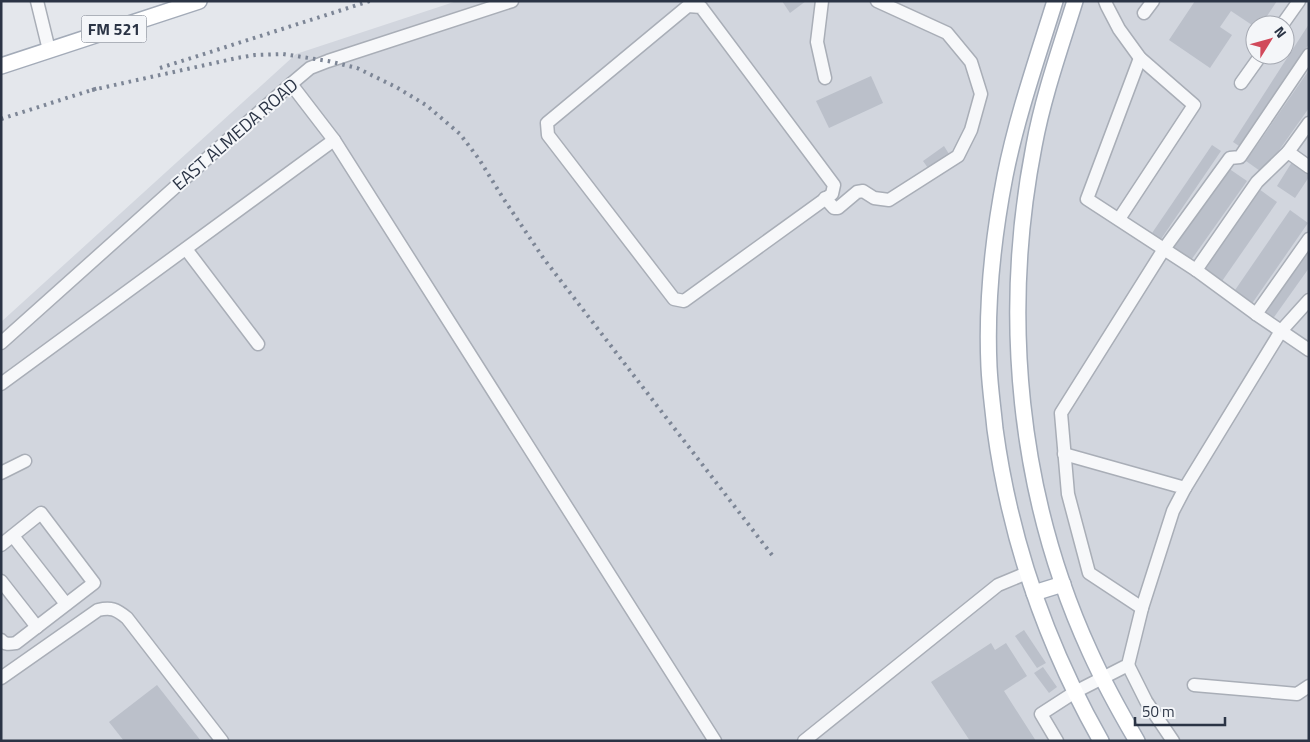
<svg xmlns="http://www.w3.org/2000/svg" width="1310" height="742" font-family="'Titillium Web',sans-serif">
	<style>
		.built { fill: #d2d6de; fill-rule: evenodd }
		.building { fill: #bbc0ca }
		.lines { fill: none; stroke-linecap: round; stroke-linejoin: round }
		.minor-casing { stroke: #a9aeb7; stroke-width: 15 }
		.major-casing { stroke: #a3abb8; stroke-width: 18 }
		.minor { stroke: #f7f8fa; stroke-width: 12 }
		.major { stroke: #fff; stroke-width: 15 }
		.rail { stroke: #7d8696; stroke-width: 4; stroke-dasharray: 2.5 5; stroke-linecap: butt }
		.labels { text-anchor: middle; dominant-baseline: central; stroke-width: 4; stroke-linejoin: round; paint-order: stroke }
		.shield { fill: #f4f6f9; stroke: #676e7b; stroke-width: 1 }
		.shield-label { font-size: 16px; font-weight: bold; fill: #2b3445 }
		.street-label { font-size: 18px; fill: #2b3445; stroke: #f4f6f9 }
	</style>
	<rect width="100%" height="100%" fill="#e4e7ec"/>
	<path class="built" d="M457,1H1309V741H1V322L296,54ZM1255,25H1285V55H1255Z"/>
	<g class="building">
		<path d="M782,1H806L790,13Z"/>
		<path d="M1195,1H1277L1261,25H1255V27L1231,11L1220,27L1232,35L1210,68L1169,40Z"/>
		<path d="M1309,24V44L1242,148L1233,142Z"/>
		<path d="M1309,70V108L1263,173L1246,161Z"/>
		<path d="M871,76L883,103L829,128L816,101Z"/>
		<path d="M1212,145L1221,151L1159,242L1150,236Z"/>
		<path d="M944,146L949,154L928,168L923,161Z"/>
		<path d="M1292,162L1309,173V177L1295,198L1277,186Z"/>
		<path d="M1228,168L1247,181L1189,263L1171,250Z"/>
		<path d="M1259,189L1277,202L1220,284L1202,271Z"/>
		<path d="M1290,210L1308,223L1251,305L1233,293Z"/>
		<path d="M1309,248V268L1272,320L1263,314Z"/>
		<path d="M1024,630L1046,663L1037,668L1015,636Z"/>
		<path d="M991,643L995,650L1006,643L1027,676L1004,691L1036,741H970L931,682Z"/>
		<path d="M1043,667L1057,687L1049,693L1034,673Z"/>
		<path d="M157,685L201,741H124L109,722Z"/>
	</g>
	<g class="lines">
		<defs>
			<g id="minor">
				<path d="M37,1L49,50"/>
				<path d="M822,1L817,42L825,78"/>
				<path d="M1105,1L1107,6L1119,29L1140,58L1194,105L1119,219"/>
				<path d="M688,6L701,7L834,185L832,194L684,301L674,299L548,135L547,123Z"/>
				<path d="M1144,13L1153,1"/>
				<path d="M1282,25L1299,1"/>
				<path d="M1140,58L1087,199L1196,270L1256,314L1309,350"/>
				<path d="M1241,83L1261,55"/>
				<path d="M291,84L334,140L715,741"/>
				<path d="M1288,152L1309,123"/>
				<path d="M825,198L834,208H838L857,192L863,191L874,198L889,200L958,156L971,130L981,94L971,62L947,33L877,1"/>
				<path d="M186,249L258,344"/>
				<path d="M1196,270L1257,182L1288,152L1309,167"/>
				<path d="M1256,314L1309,239"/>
				<path d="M1,343L240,129L291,84L310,68L328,61L512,1"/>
				<path d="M1,384L334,140"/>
				<path d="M1,473L25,461"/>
				<path d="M1185,488L1281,331L1309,300"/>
				<path d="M13,536L66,604"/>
				<path d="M1,545L41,513L94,583L16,643C10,644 5,645 1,640"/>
				<path d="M1,581L37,627"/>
				<path d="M1142,608L1089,573L1068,494L1061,413L1164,249L1230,158L1240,157L1309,55"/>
				<path d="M1128,665L1146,701L1173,741"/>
				<path d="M1,678L98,610C111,607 116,609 127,618L222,741"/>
				<path d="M1194,685L1297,694L1309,686"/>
				<path d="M804,741L998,585L1027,573"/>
				<path d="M1057,741L1041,714L1075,692L1128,665L1142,608L1173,511L1185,488L1064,454"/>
			</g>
			<g id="major">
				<path d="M1055,1C1037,59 1017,116 1005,176C993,238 986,303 989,367C990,388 993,408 995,429C1010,539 1046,644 1101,741"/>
				<path d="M1075,1C1060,49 1043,97 1034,146C1001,315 1018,495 1090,652C1104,683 1120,712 1137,741"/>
				<path d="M1,66L199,1"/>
				<path d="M1034,593L1063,584"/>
			</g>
		</defs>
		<use href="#minor" class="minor-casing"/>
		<use href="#major" class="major-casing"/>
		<use href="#minor" class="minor"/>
		<use href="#major" class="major"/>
		<g class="rail">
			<path d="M160,68L370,1"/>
			<path d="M92,90L237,58L255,55L283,54L328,61L357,68L396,87L426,105L460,134L479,159L503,198L544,259L772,555"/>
			<path d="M1,119L98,88"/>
		</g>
	</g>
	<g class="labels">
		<rect class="shield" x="81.5" y="15.5" width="65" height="27" rx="4"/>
		<g class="shield-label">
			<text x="114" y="29">FM 521</text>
		</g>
		<g class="street-label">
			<text transform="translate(235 134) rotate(-41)">EAST ALMEDA ROAD</text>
		</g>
	</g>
	<rect width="1310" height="742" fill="none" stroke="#2b3445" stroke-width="5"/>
	<g transform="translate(1270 40) rotate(53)"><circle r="24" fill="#f4f6f9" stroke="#a4a8b1"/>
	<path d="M0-4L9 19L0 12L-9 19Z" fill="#d1495b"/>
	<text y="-8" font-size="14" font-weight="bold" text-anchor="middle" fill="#2b3445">N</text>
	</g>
	<path d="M1135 717v8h90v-8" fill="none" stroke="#2b3445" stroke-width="2.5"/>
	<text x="1142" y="717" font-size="15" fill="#2b3445" stroke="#f4f6f9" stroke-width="4" paint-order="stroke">50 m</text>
</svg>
